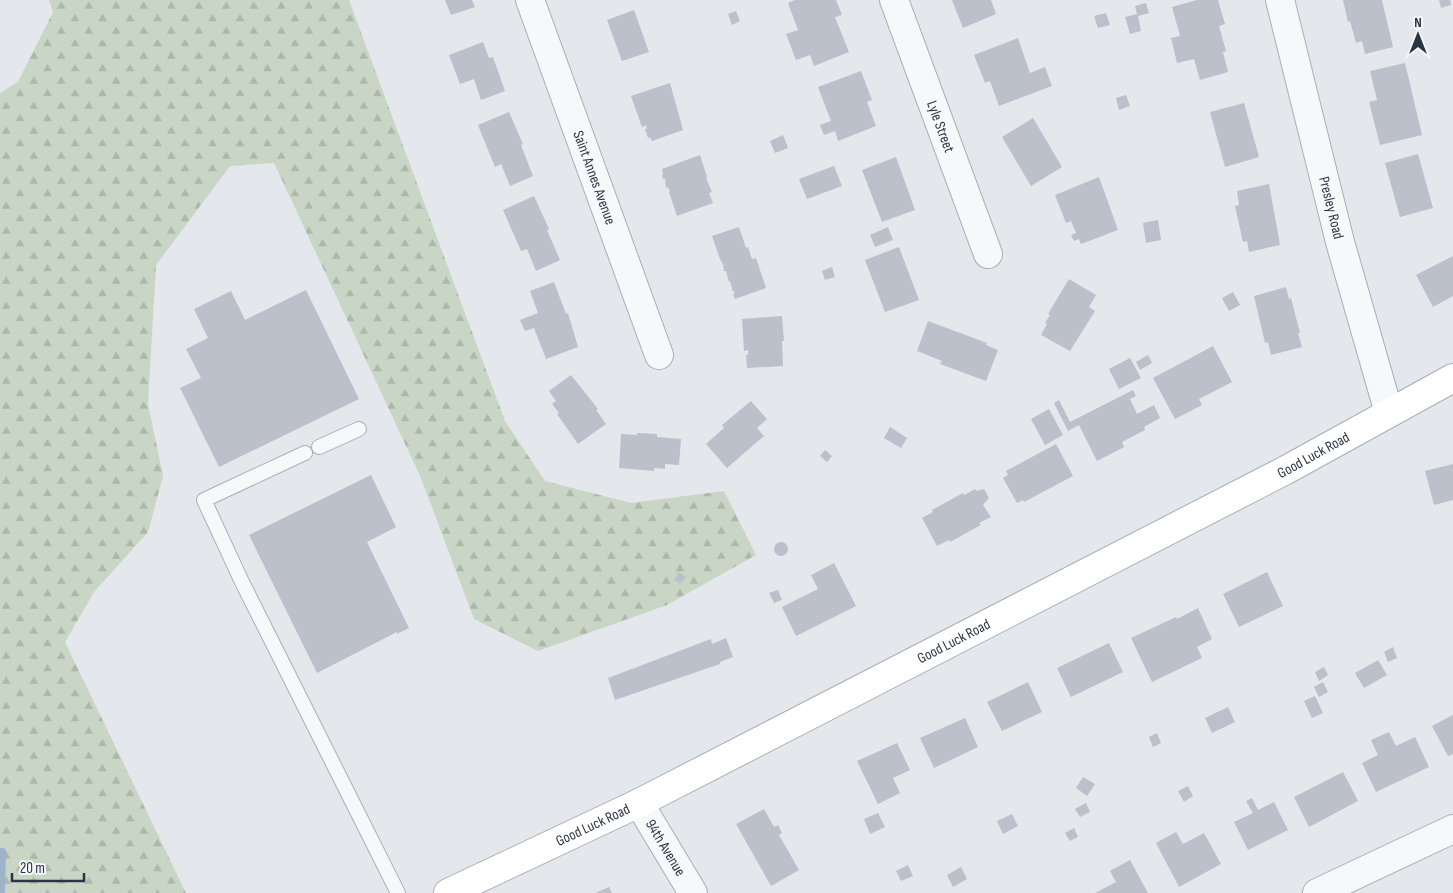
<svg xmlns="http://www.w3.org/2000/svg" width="1453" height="893" font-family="'Sofia Sans Condensed',sans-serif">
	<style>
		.forest { fill: url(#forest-firs) }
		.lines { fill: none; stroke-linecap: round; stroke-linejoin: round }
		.stream { stroke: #9fb4cc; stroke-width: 8 }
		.building { fill: #bbc0ca }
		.service-casing { stroke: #a9aeb7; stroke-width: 16 }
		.minor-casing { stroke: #a9aeb7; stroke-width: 30 }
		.tertiary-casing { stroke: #a9aeb7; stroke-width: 30 }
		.secondary-casing { stroke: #a9aeb7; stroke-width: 30 }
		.service { stroke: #f7f8fa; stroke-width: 14 }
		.minor { stroke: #f7f8fa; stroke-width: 28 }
		.tertiary { stroke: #f7f8fa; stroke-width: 28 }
		.secondary { stroke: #fff; stroke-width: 28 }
		.labels { text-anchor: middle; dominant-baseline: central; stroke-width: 4; stroke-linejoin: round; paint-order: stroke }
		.street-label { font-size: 15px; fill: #2b3445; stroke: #f4f6f9 }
	</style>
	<defs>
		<pattern id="forest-firs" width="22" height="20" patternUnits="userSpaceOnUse" patternTransform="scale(1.25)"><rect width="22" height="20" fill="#c9d6c5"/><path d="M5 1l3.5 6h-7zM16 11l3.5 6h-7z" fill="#adb8ab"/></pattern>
	</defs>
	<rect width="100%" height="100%" fill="#e4e7ec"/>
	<path class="forest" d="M49,0H349L505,421L545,481L631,503L724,491L756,555L667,605L538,651L474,619L421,478L274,163L230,166L156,265L148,404L163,476L148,532L94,592L65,642L186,893H0V93L18,82L53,12Z"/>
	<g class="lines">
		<path class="stream" d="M1,893L2,852"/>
	</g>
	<g class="building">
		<path d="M445,0H472L475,7L451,15Z"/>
		<path d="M795,0H836L842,15L835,17L849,52L814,66L810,55L796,60L786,34L798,30L788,3Z"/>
		<path d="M952,0H991L996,14L963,28Z"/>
		<path d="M1197,0H1218L1225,24L1219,26L1226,51L1223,52L1228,72L1200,80L1194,59L1177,63L1171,38L1180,36L1172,7Z"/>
		<path d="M1343,0H1382L1393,47L1365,54L1362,41L1356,43L1350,21L1348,22Z"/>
		<path d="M1439,0H1450L1451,5L1441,8Z"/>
		<path d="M1146,3L1149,13L1138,16L1141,31L1130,34L1125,17L1137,14L1135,6Z"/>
		<path d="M634,10L649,52L622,61L607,20Z"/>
		<path d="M736,11L740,21L732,25L728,14Z"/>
		<path d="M1106,13L1110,25L1098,28L1094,16Z"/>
		<path d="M1018,38L1030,73L1045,67L1052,86L999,106L990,81L985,83L974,55Z"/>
		<path d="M483,42L489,58L493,57L505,91L481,100L474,79L460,84L449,55Z"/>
		<path d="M1405,63L1422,135L1380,145L1369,102L1377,100L1370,71Z"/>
		<path d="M861,71L872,100L867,102L876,126L838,141L835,131L824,135L820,125L831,121L818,87Z"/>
		<path d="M670,83L683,130L652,141L650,137L648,138L645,129H647L646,125L642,127L631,96Z"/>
		<path d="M1126,95L1130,106L1119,110L1116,98Z"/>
		<path d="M1244,103L1259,157L1225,167L1210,112Z"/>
		<path d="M509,112L523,144L521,145L533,176L510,186L501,164L495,167L478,125Z"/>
		<path d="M1033,118L1062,167L1031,186L1002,137Z"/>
		<path d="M783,135L788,148L775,153L770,141Z"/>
		<path d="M1418,154L1433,208L1400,217L1385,163Z"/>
		<path d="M700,155L707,177L706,178L712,192L709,193L713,203L677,216L669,192H670L668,187L666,188L665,178L663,179L662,174H663L662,169Z"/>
		<path d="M896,157L915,210L882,222L862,170Z"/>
		<path d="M834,166L842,186L807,199L799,179Z"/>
		<path d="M1099,177L1118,230L1081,244L1079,239L1074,241L1071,235L1076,233L1071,221L1066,223L1055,195Z"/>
		<path d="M1269,184L1280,245L1249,252L1247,241L1243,242L1235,206L1239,205L1237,191Z"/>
		<path d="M534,196L549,229L547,230L560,260L536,271L527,249L521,251L503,210Z"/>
		<path d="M1158,220L1161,240L1146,243L1143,223Z"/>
		<path d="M739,227L746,248L748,247L752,259L756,258L766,288L735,299L733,294L735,293L734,291L733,292L730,281L729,282L726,271H724L723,266H724L720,259L712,236Z"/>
		<path d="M888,227L893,240L875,247L870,235Z"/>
		<path d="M899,247L919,300L885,312L865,260Z"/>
		<path d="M1453,256V296L1433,307L1416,275Z"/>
		<path d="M832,267L835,277L825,280L822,271Z"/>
		<path d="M1069,279L1096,295L1089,307L1095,311L1070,351L1041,335L1047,324L1045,323L1050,315L1048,314Z"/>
		<path d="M554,282L566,314L568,313L578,347L546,359L534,328L525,331L520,320L538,313L530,291Z"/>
		<path d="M1286,287L1289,299L1291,298L1300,333H1298L1302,347L1271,355L1268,342L1265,343L1254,296Z"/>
		<path d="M306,290L359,399L219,467L180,388L201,378L186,349L208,338L194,309L231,291L245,320Z"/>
		<path d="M1233,292L1240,305L1229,311L1222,298Z"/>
		<path d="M782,316L784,341H782L783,366L747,368L746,355H748V350L744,351L742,319Z"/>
		<path d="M928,321L987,343L986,345L998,350L986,381L940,364L942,361L917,351Z"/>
		<path d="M1213,346L1232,382L1199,399L1202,405L1175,419L1153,378Z"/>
		<path d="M1148,355L1152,363L1140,370L1136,362Z"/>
		<path d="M1130,358L1141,378L1119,389L1109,369Z"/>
		<path d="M571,375L598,409L596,410L606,424L578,444L557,414L559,413L552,404L556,401L549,391Z"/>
		<path d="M1133,390L1136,396L1130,399L1137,414L1154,405L1160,418L1144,427L1145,430L1122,442L1124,447L1097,461L1079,425L1068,431L1054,403L1059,400L1070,422Z"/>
		<path d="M751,401L767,419L757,428L764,436L727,468L706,444L724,428L722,425Z"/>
		<path d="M1049,409L1063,435L1045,445L1031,419Z"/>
		<path d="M890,427L907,438L901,448L884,438Z"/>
		<path d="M637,433L657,434V437L681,439L679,465L665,464V469L654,468V471L619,468L621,434L637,435Z"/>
		<path d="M1056,444L1073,476L1024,502L1023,500L1017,503L1003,478L1008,475L1006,471Z"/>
		<path d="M825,450L832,456L827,462L820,456Z"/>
		<path d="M1453,464V500L1434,505L1425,471Z"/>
		<path d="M371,475L396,527L367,542L409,628L397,634V632L317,673L249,535Z"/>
		<path d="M975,489L977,491L984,489L989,498L983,505L991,517L979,523L981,525L950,542L949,540L937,546L922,518L933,512L932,510L963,493L964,495Z"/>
		<circle cx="781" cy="549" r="7"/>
		<path d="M834,563L856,606L796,636L782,607L818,589L811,575Z"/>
		<path d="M679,572L686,577L680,584L674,580Z"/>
		<path d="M1267,572L1283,606L1239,627L1223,594Z"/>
		<path d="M778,590L782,600L774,603L769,593Z"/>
		<path d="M1198,608L1212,639L1197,647L1202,658L1152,682L1131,638L1176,617L1177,619Z"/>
		<path d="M726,638L733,657L720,662V664L615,700L608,678L711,639L712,644Z"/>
		<path d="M1109,643L1123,672L1071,697L1057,668Z"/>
		<path d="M1393,647L1397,658L1388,662L1384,652Z"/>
		<path d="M1378,660L1387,675L1364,688L1355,673Z"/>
		<path d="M1324,667L1328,675L1319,681L1315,672Z"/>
		<path d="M1028,682L1042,712L1002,731L987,702Z"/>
		<path d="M1323,682L1328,692L1319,697L1314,687Z"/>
		<path d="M1315,696L1323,713L1312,718L1304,701Z"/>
		<path d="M1228,707L1235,722L1212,733L1205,718Z"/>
		<path d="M1453,715V754L1448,756L1432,726Z"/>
		<path d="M965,718L978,747L934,768L920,738Z"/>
		<path d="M1389,732L1396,746L1415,737L1429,767L1376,792L1362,763L1378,755L1371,740Z"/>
		<path d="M1157,733L1161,743L1153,747L1149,737Z"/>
		<path d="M897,743L910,770L893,778L900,793L878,804L857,761Z"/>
		<path d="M1343,772L1358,801L1309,827L1294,797Z"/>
		<path d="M1083,777L1095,784L1087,796L1076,788Z"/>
		<path d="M1188,786L1193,796L1184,802L1178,791Z"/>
		<path d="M1252,798L1258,810L1274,802L1288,830L1248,850L1234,822L1253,813L1246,801Z"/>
		<path d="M1086,803L1090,812L1080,817L1075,809Z"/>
		<path d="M764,809L774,827L778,825L782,833L779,835L799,870L771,886L736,824Z"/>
		<path d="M878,813L885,827L870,834L864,819Z"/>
		<path d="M1012,814L1018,826L1003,834L997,821Z"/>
		<path d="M1074,828L1078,837L1070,841L1065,833Z"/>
		<path d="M1176,832L1183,844L1204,833L1221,864L1179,887L1156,843Z"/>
		<path d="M1130,860L1148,893H1095L1116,882L1110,871Z"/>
		<path d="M908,865L913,876L901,881L896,871Z"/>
		<path d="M961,867L967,879L953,887L947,875Z"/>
		<path d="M609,887L612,893H595Z"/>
	</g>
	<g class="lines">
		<defs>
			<g id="service">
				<path d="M319,447L359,429"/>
				<path d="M305,453L204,500L242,582L398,893"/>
			</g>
			<g id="minor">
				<path id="s1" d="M530,0L659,355"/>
				<path id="s2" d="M894,0L988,254"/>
				<path id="s3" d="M1280,0L1340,242L1389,413"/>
				<path d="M1317,893L1453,829"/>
			</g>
			<g id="tertiary">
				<path id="s4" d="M639,803L693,893"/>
			</g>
			<g id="secondary">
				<path id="s5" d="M448,893L639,803L1286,470L1453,378"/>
			</g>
		</defs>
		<use href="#service" class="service-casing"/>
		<use href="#minor" class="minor-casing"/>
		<use href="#tertiary" class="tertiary-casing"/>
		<use href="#secondary" class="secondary-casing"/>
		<use href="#service" class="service"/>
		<use href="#minor" class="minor"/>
		<use href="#tertiary" class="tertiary"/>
		<use href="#secondary" class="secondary"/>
	</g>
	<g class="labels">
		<g class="street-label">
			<text stroke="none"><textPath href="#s2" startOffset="135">Lyle Street</textPath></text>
			<text stroke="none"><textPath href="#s1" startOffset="189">Saint Annes Avenue</textPath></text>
			<text stroke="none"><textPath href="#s3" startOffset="214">Presley Road</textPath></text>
			<text stroke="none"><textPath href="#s5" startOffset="970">Good Luck Road</textPath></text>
			<text stroke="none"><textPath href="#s5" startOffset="565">Good Luck Road</textPath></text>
			<text stroke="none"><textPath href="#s5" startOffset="160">Good Luck Road</textPath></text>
			<text stroke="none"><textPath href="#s4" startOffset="52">94th Avenue</textPath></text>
		</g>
	</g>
	<g transform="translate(1418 35)" stroke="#f4f6f9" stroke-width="4" paint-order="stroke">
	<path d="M0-4L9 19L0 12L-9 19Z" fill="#2b3445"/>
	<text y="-8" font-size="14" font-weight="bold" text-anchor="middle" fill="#2b3445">N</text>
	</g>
	<path d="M12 873v8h72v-8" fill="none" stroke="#2b3445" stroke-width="2.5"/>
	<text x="20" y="873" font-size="15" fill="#2b3445" stroke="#f4f6f9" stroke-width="4" paint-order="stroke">20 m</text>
</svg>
